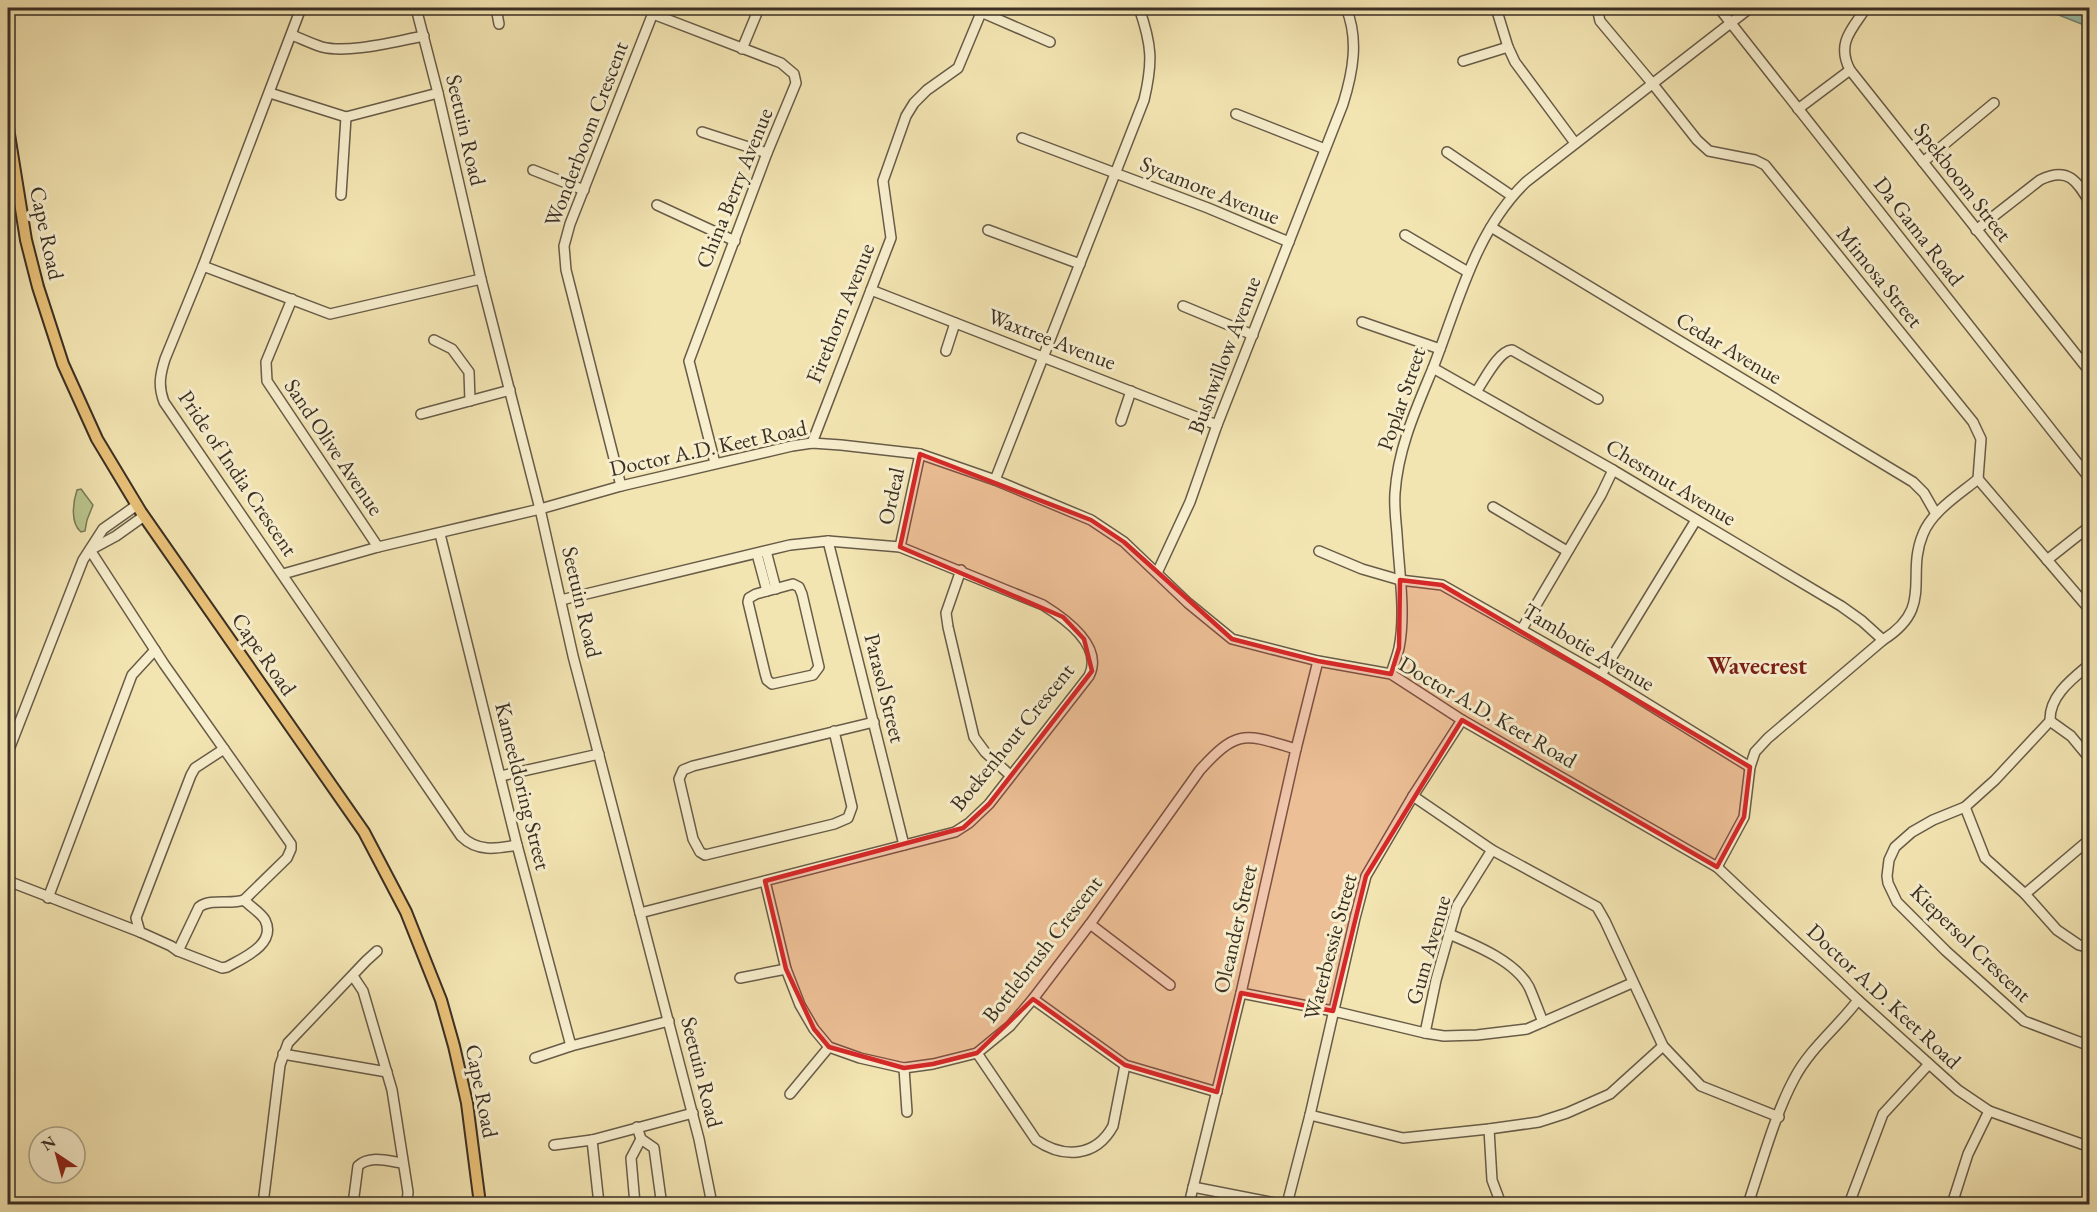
<svg xmlns="http://www.w3.org/2000/svg" width="2097" height="1212" font-family="'EB Garamond',serif">
	<style>
		.green { fill: #bac58d; stroke: #7a7a58; stroke-width: 1.5 }
		.water { fill: #9bbfab; stroke: #748575; stroke-width: 1.5 }
		.lines { fill: none; stroke-linecap: round; stroke-linejoin: round }
		.minor-casing { stroke: #685c48; stroke-width: 12 }
		.major-casing { stroke: #3a2f24; stroke-width: 14 }
		.minor { stroke: #f7eecd; stroke-width: 9 }
		.major { stroke: #eac279; stroke-width: 10 }
		.marked { fill: #d62828; fill-opacity: 0.2; stroke: #d62828; stroke-width: 4.5; stroke-linejoin: round }
		.labels { text-anchor: middle; dominant-baseline: central; stroke-width: 6; stroke-linejoin: round; paint-order: stroke }
		.street-label { font-size: 22px; fill: #3a2f24; stroke: #f7eecd }
		.neighbourhood-label { font-size: 24px; font-weight: bold; fill: #7a1f14; stroke: #f7eecd }
	</style>
	<rect width="100%" height="100%" fill="#f3e5b2"/>
	<filter id="stains"><feTurbulence type="fractalNoise" baseFrequency=".00333" numOctaves="4"/><feColorMatrix values="0 0 0 0 .2 0 0 0 0 .09 0 0 0 0 .02 0 0 0 .5 -.17"/></filter>
	<radialGradient id="worn" r=".72"><stop offset=".6" stop-color="#630" stop-opacity="0"/><stop offset="1" stop-color="#630" stop-opacity=".3"/></radialGradient>
	<path class="green" d="M81,489L93,505L87,520L85,531L81,532C70,523 73,502 77,490Z"/>
	<path class="water" d="M2041,8H2089V27Z"/>
	<g class="lines">
		<defs>
			<g id="minor">
				<path d="M301,8L203,266L165,359C160,375 158,386 164,402L461,836C477,852 496,849 517,845"/>
				<path d="M416,8L438,93L481,279L540,509L573,656L699,1139L712,1204"/>
				<path d="M496,8L499,24"/>
				<path d="M1496,8L1508,47L1515,62L1575,143"/>
				<path d="M1597,8L1600,21L1652,83L1697,140L1709,151L1755,160L1765,165L1973,422L1981,439L1978,479"/>
				<path d="M1719,8L2090,479"/>
				<path d="M1866,8C1852,29 1836,43 1850,70L2090,372"/>
				<path d="M981,12L1050,42"/>
				<path d="M653,14L781,63L794,74L796,83L767,153L689,361L715,463"/>
				<path d="M292,35C302,39 312,44 322,47C349,54 396,41 424,36"/>
				<path d="M742,49L759,8"/>
				<path d="M1463,61L1508,47"/>
				<path d="M270,93L346,117L438,93"/>
				<path d="M1798,109L1850,70"/>
				<path d="M1236,114L1325,149"/>
				<path d="M702,132L767,153"/>
				<path d="M1022,138L1208,208L1289,242"/>
				<path d="M1447,152L1512,196"/>
				<path d="M1923,162L1994,103"/>
				<path d="M533,170L584,190"/>
				<path d="M341,195L346,117"/>
				<path d="M657,205L735,241"/>
				<path d="M1491,227L1913,482L1924,493L1936,514"/>
				<path d="M988,230L1080,264"/>
				<path d="M1976,230L2040,180C2068,166 2077,181 2090,203"/>
				<path d="M1405,235L1468,272"/>
				<path d="M203,266L330,314L481,279"/>
				<path d="M871,290L1217,425"/>
				<path d="M292,299L266,362L267,381L378,547"/>
				<path d="M1183,306L1253,335"/>
				<path d="M1362,322L1440,349"/>
				<path d="M434,340L452,349L469,372L470,401"/>
				<path d="M946,351L955,323"/>
				<path d="M1433,368L1613,470L1841,606L1862,621L1883,640"/>
				<path d="M1476,392C1484,381 1498,351 1512,350L1598,399"/>
				<path d="M421,414L510,390"/>
				<path d="M1121,421L1131,391"/>
				<path d="M812,443L891,238L883,181L906,116L914,103L927,90L958,68L983,8"/>
				<path d="M1978,479L2090,610"/>
				<path d="M995,480L1144,100C1153,62 1152,45 1139,8"/>
				<path d="M621,486L566,270L564,246L570,224L655,8"/>
				<path d="M1493,507L1567,551"/>
				<path d="M440,534L517,845L571,1046"/>
				<path d="M828,541L904,845"/>
				<path d="M900,547L920,454"/>
				<path d="M90,550L164,664L291,844V849L287,858L244,900C230,905 211,898 199,907L178,951"/>
				<path d="M90,550L116,536L144,516"/>
				<path d="M766,551L776,589"/>
				<path d="M1319,551L1362,569L1400,580L1442,585L1601,675L1750,767"/>
				<path d="M757,554L767,591"/>
				<path d="M2047,560L2090,526"/>
				<path d="M961,570L946,613L948,627L974,737L985,752L1010,775"/>
				<path d="M1157,573L1190,502L1217,425L1343,104C1353,72 1359,39 1346,8"/>
				<path d="M283,574L378,547L540,509L621,486L792,446L812,443L841,445L920,454L995,480L1091,520L1124,542L1188,603L1232,639L1318,661L1391,674L1462,720L1717,867L1858,1000L1958,1090L1989,1111L2090,1147"/>
				<path d="M793,584L799,587L802,594L819,667L813,675L772,684L767,680L765,673L748,602L749,598L756,594Z"/>
				<path d="M561,600L790,545L828,541L900,547L1043,605C1064,618 1104,646 1089,676L989,804L969,823L955,832L640,913"/>
				<path d="M1522,629L1601,495L1613,470"/>
				<path d="M2090,664C2072,679 2049,696 2050,721L1995,780L1965,807L1933,820L1912,832L1895,847L1889,860L1887,876L1888,883L1897,902L1946,951L2024,1021L2090,1046"/>
				<path d="M1391,674C1393,666 1397,657 1399,648C1406,614 1399,570 1397,534C1396,521 1394,507 1395,493C1398,448 1416,409 1433,368C1458,304 1475,231 1526,182L1750,8"/>
				<path d="M1601,675L1696,520"/>
				<path d="M2050,721L2071,736L2090,759"/>
				<path d="M834,731L852,807L848,818L834,824L705,855L700,852L693,839L679,779L683,770L693,766L874,722"/>
				<path d="M8,752L83,560L103,529L137,505"/>
				<path d="M501,776L599,754"/>
				<path d="M1413,796L1492,850L1597,907L1605,921L1663,1046L1701,1086L1779,1117"/>
				<path d="M1965,807L1985,858L2025,894L2057,930L2079,945L2090,948"/>
				<path d="M1717,867L1744,817L1750,767L1755,752L1768,738L1883,640C1935,607 1905,577 1923,534C1932,511 1960,494 1978,479"/>
				<path d="M8,881L140,932L171,946L178,951L222,968L227,967C243,958 277,944 265,920C261,913 251,907 244,900"/>
				<path d="M765,881L786,969L800,1005L814,1029L829,1047L860,1058L904,1068L933,1064L977,1053L1010,1026L1033,999L1090,924L1200,770C1238,728 1245,734 1296,749"/>
				<path d="M2025,894L2090,839"/>
				<path d="M48,898L132,675L155,650"/>
				<path d="M1090,924L1170,985"/>
				<path d="M140,932L136,918L191,775L195,768L224,749"/>
				<path d="M1449,934C1475,945 1515,961 1529,987C1534,998 1538,1010 1543,1022"/>
				<path d="M353,976L363,991L392,1090L408,1192L407,1204"/>
				<path d="M740,978L786,969"/>
				<path d="M1241,993L1333,1011L1425,1033L1444,1036L1477,1035L1527,1029L1632,983"/>
				<path d="M1033,999L1125,1065L1217,1092"/>
				<path d="M1425,1033L1436,980L1457,906L1492,850"/>
				<path d="M977,1053L1036,1140C1064,1159 1096,1157 1113,1126L1125,1065"/>
				<path d="M283,1054L387,1072"/>
				<path d="M535,1058L571,1046L669,1021"/>
				<path d="M904,1068L907,1112"/>
				<path d="M790,1094L829,1047"/>
				<path d="M1310,1115L1403,1138L1489,1129L1539,1122L1567,1113L1610,1094L1663,1046"/>
				<path d="M637,1127L641,1139L654,1148L661,1199L660,1204"/>
				<path d="M1489,1129L1492,1180L1501,1204"/>
				<path d="M592,1140L599,1204"/>
				<path d="M554,1145L592,1140L693,1113"/>
				<path d="M1193,1187L1280,1204"/>
				<path d="M1953,1200L1966,1204"/>
				<path d="M263,1204L280,1065L288,1043L366,961L377,951"/>
				<path d="M353,1204L358,1166C370,1155 388,1161 402,1163"/>
				<path d="M635,1204L631,1158L641,1139"/>
				<path d="M1189,1204L1241,993L1296,749L1318,661"/>
				<path d="M1287,1204L1310,1115L1355,918L1366,876L1413,796L1462,720"/>
				<path d="M1748,1204C1761,1166 1775,1114 1794,1079C1810,1048 1838,1027 1858,1000"/>
				<path d="M1849,1204L1883,1114L1929,1064"/>
				<path d="M1952,1204L1968,1154L1989,1111"/>
			</g>
			<path id="major" d="M8,128L26,240L38,287L63,364L97,439L141,512L364,832L406,912L441,1000L454,1046L467,1103L480,1204"/>
		</defs>
		<use href="#minor" class="minor-casing"/>
		<use href="#major" class="major-casing"/>
		<use href="#minor" class="minor"/>
		<use href="#major" class="major"/>
	</g>
	<path class="marked" d="M920,454L1091,520L1124,542L1232,639L1318,661L1391,674L1399,648L1400,580L1442,585L1750,767L1744,817L1717,867L1462,720L1366,876L1333,1011L1241,993L1217,1092L1125,1065L1033,999L977,1053L933,1064L904,1068L829,1047L814,1029L786,969L765,881L963,828L989,804L1092,671L1084,639L1063,617L900,547Z"/>
	<g class="labels">
		<g class="street-label">
			<text transform="translate(466 130) rotate(77)">Seetuin Road</text>
			<text transform="translate(586 134) rotate(-69)">Wonderboom Crescent</text>
			<text transform="translate(1963 182) rotate(52)">Spekboom Street</text>
			<text transform="translate(734 188) rotate(-68)">China Berry Avenue</text>
			<text transform="translate(1210 190) rotate(22)">Sycamore Avenue</text>
			<text transform="translate(1919 231) rotate(52)">Da Gama Road</text>
			<text transform="translate(47 233) rotate(78)">Cape Road</text>
			<text transform="translate(1880 277) rotate(51)">Mimosa Street</text>
			<text transform="translate(840 313) rotate(-68)">Firethorn Avenue</text>
			<text transform="translate(1052 339) rotate(21)">Waxtree Avenue</text>
			<text transform="translate(1729 348) rotate(31)">Cedar Avenue</text>
			<text transform="translate(1224 355) rotate(-69)">Bushwillow Avenue</text>
			<text transform="translate(1401 399) rotate(-71)">Poplar Street</text>
			<text transform="translate(334 447) rotate(56)">Sand Olive Avenue</text>
			<text transform="translate(708 448) rotate(-12)">Doctor A.D. Keet Road</text>
			<text transform="translate(238 473) rotate(56)">Pride of India Crescent</text>
			<text transform="translate(1671 482) rotate(31)">Chestnut Avenue</text>
			<text transform="translate(891 496) rotate(-78)">Ordeal</text>
			<text transform="translate(582 602) rotate(77)">Seetuin Road</text>
			<text transform="translate(1589 647) rotate(31)">Tambotie Avenue</text>
			<text transform="translate(264 654) rotate(55)">Cape Road</text>
			<text transform="translate(885 688) rotate(76)">Parasol Street</text>
			<text transform="translate(1488 712) rotate(30)">Doctor A.D. Keet Road</text>
			<text transform="translate(1012 737) rotate(-51)">Boekenhout Crescent</text>
			<text transform="translate(523 786) rotate(76)">Kameeldoring Street</text>
			<text transform="translate(1235 929) rotate(-77)">Oleander Street</text>
			<text transform="translate(1971 943) rotate(44)">Kiepersol Crescent</text>
			<text transform="translate(1330 947) rotate(-75)">Waterbessie Street</text>
			<text transform="translate(1042 949) rotate(-52)">Bottlebrush Crescent</text>
			<text transform="translate(1428 950) rotate(-74)">Gum Avenue</text>
			<text transform="translate(1884 996) rotate(43)">Doctor A.D. Keet Road</text>
			<text transform="translate(702 1072) rotate(76)">Seetuin Road</text>
			<text transform="translate(482 1091) rotate(79)">Cape Road</text>
		</g>
		<g class="neighbourhood-label">
			<text x="1757" y="665">Wavecrest</text>
		</g>
	</g>
	<rect width="2097" height="1212" fill="none" stroke="#f3e5b2" stroke-width="30"/>
	<rect x="9" y="9" width="2079" height="1194" fill="none" stroke="#3a2f24" stroke-width="3"/>
	<rect x="15" y="15" width="2067" height="1182" fill="none" stroke="#3a2f24" stroke-width="1.5"/>
	<g transform="translate(57 1155) rotate(324)"><circle r="28" fill="#f7eecd" stroke="#aba289" stroke-width="1.5"/>
	<path d="M0-4.5L10 22L0 15L-10 22Z" fill="#8f2418"/>
	<text y="-9" font-size="16" font-weight="bold" text-anchor="middle" fill="#3a2f24">N</text>
	</g>
	<rect width="100%" height="100%" filter="url(#stains)"/>
	<rect width="100%" height="100%" fill="url(#worn)"/>
</svg>
